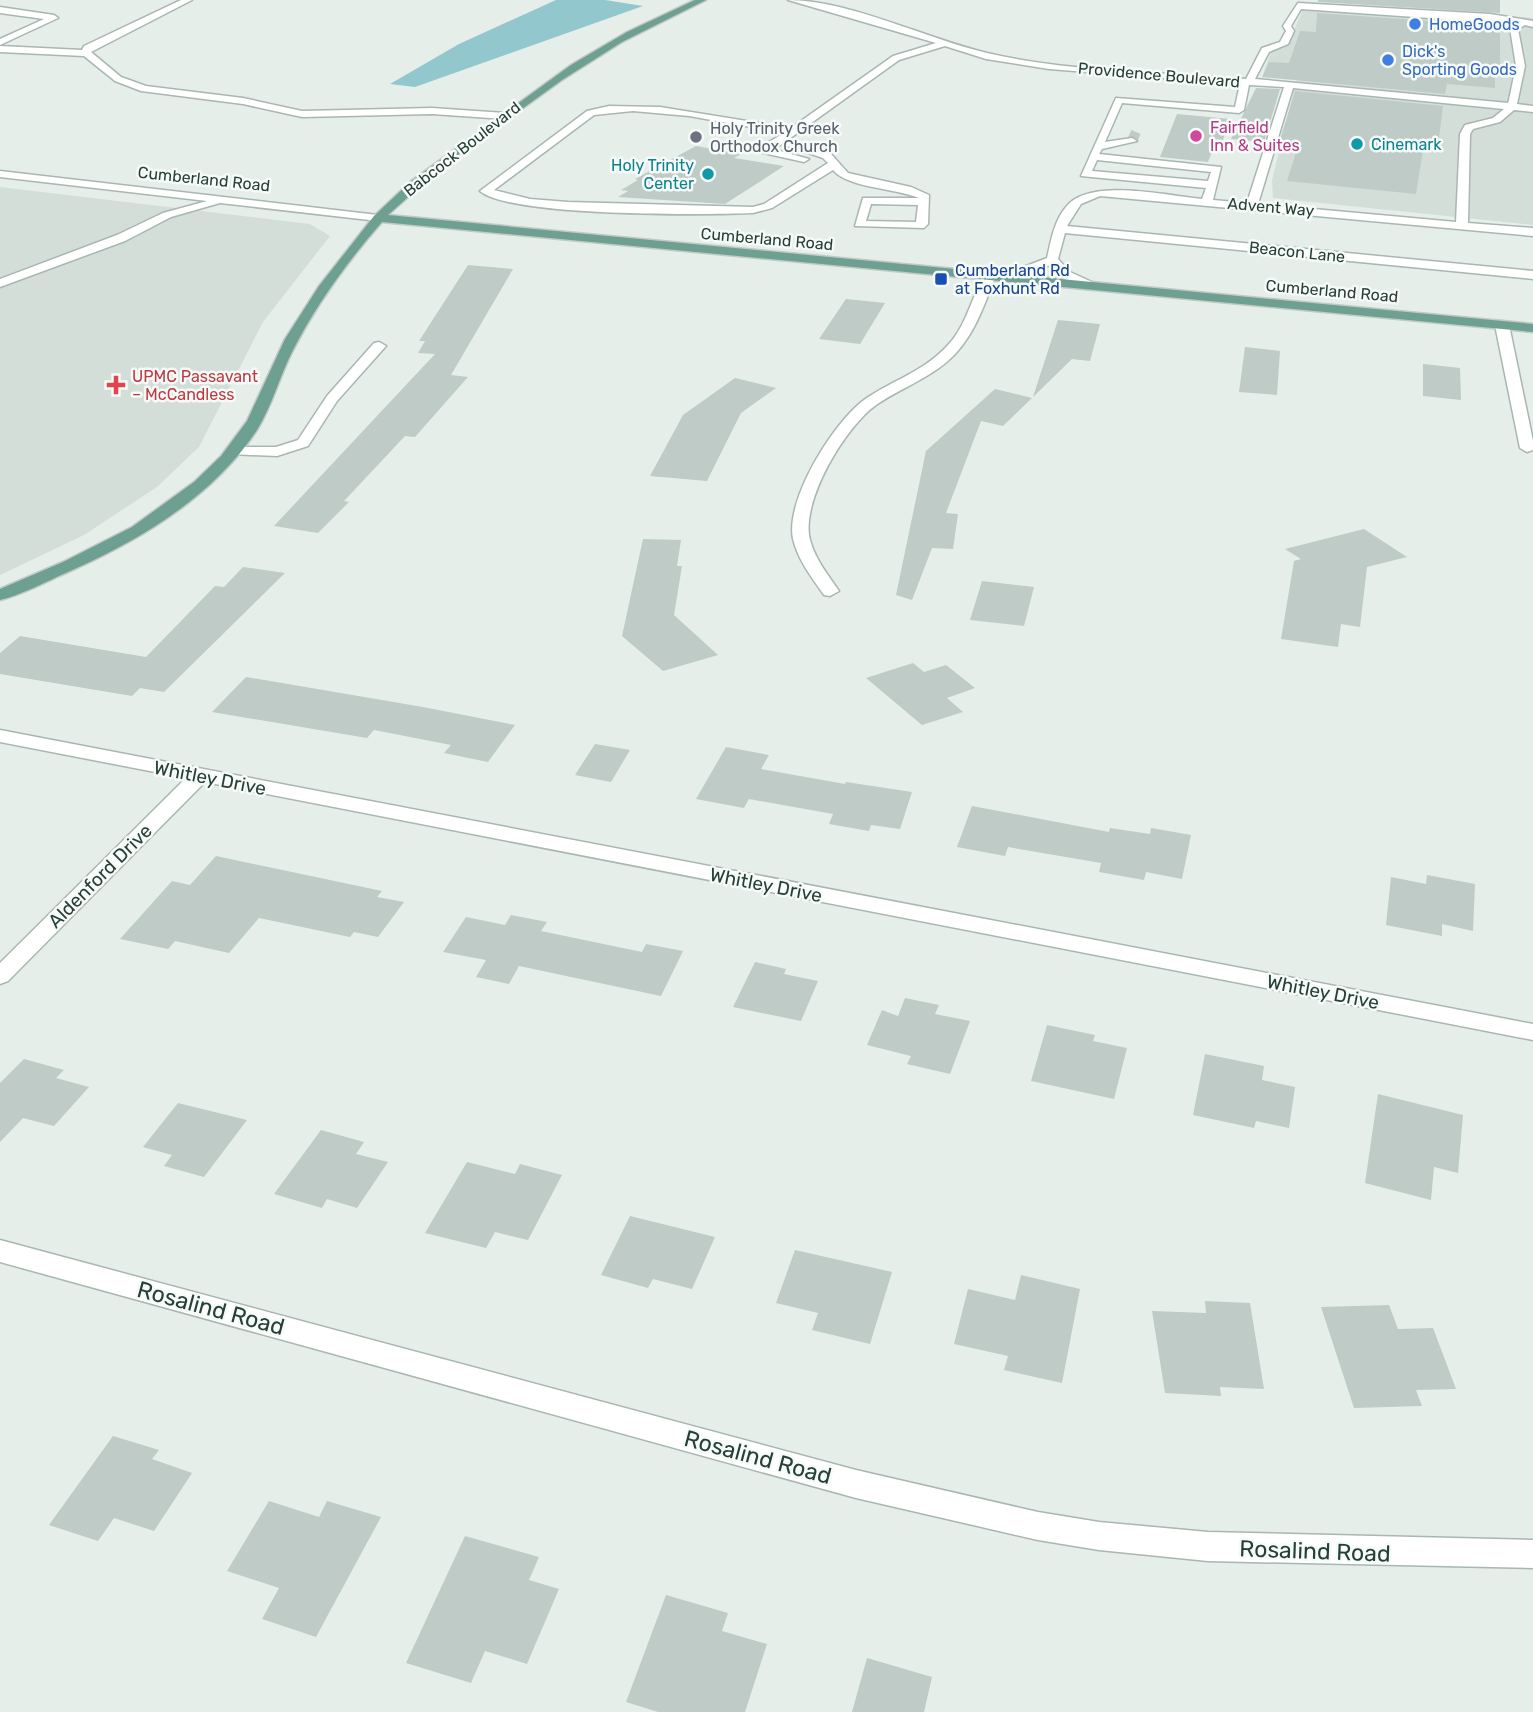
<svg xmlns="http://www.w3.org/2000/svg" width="1533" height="1712" font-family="Rubik,sans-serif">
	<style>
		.built { fill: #d4ded9 }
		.water { fill: #92c7ce }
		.building { fill: #becbc6 }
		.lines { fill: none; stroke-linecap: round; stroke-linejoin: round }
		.minor-tunnel { stroke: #c0cbc6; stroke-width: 10; stroke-dasharray: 10 4.5; stroke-linecap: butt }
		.minor-casing { stroke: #a9b6b1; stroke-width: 3 }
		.major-casing { stroke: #c2c9c7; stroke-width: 3 }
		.minor { fill: #fff; fill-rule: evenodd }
		.major { fill: #6ea091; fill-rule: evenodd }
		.shop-dot { fill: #3f7fe0; stroke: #f6faf8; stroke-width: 2.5 }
		.hotel-dot { fill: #d1479c; stroke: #f6faf8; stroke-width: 2.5 }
		.worship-dot { fill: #6b7280; stroke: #f6faf8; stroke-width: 2.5 }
		.culture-dot { fill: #0f9aa8; stroke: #f6faf8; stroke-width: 2.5 }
		.transit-dot { fill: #1a4fb4; stroke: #f6faf8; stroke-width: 2.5 }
		.health-dot { fill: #e0444e; stroke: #f6faf8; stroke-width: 2.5 }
		.labels { text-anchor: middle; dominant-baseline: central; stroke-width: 5; stroke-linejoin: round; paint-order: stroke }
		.far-shop-label { font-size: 16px; fill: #366cbe; stroke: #f6faf8; text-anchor: start }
		.far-street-label { font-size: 16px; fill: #263f37; stroke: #f6faf8 }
		.far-hotel-label { font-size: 16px; fill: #b23c85; stroke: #f6faf8; text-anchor: start }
		.far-worship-label { font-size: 16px; fill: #5b616d; stroke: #f6faf8; text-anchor: start }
		.far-culture-label { font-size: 16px; fill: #0d838f; stroke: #f6faf8; text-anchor: start }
		.far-transit-label { font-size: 16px; fill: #164399; stroke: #f6faf8; text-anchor: start }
		.far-health-label { font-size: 16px; fill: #be3a42; stroke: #f6faf8; text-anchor: start }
		.street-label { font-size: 19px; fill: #263f37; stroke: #f6faf8 }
		.near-street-label { font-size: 23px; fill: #263f37; stroke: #f6faf8 }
	</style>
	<rect width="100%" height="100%" fill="#e6eeea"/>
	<g class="built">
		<path d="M1304,7L1495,19L1510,16L1533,18V225L1273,198L1272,180L1298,74L1264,71L1272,49L1288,44Z"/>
		<path d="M0,187L310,224L330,236L263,322L199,447L157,487L84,535L0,575Z"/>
	</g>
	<path class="water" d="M556,0H605L643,6L415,87L390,84L459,44Z"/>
	<g class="building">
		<path d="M1318,0H1500V13L1318,2Z"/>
		<path d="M1317,13L1500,26V71H1495V88L1447,84L1445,94L1262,77L1269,62L1289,63L1300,31L1316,32Z"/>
		<path d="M1256,88L1280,89L1264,142L1231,139Z"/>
		<path d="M1295,91L1443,106L1438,146L1428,145L1427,150H1423L1416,194L1287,181L1297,149L1285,148L1286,144L1279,143Z"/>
		<path d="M1177,114L1230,119L1220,149H1213L1208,162L1160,157Z"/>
		<path d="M696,146L741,154L734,158L784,166L725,204L618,197L628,191L621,190L638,180L635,179Z"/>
		<path d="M468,265L513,269L451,375L468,377L415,437L405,436L344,501L349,502L318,533L274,526L435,354L418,353L425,341H419Z"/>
		<path d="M846,299L885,303L860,344L819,339Z"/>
		<path d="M1058,320L1100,324L1090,361L1072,359L1033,397Z"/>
		<path d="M1245,347L1280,351L1277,395L1239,392Z"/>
		<path d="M1423,364L1460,368L1461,400L1423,396Z"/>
		<path d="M735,378L776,388L741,413L707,481L650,476L683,415Z"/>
		<path d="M995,389L1032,398L1003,426L981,421L946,513L958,514L953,549L932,548L912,600L896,595L926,451Z"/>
		<path d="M1364,529L1407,557L1367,567L1360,627L1341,624L1338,647L1281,639L1294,561L1301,559L1285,549Z"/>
		<path d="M643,539L681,540L677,566H682L674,615L718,655L663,671L622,636Z"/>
		<path d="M243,567L285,573L164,692L140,688L132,696L0,674V653L20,636L146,657L215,586L224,587Z"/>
		<path d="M982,581L1034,587L1024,626L970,620Z"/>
		<path d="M913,663L924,672L946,665L975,688L947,698L963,712L922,725L866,678Z"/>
		<path d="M246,677L423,707L515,725L488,762L444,753L451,745L374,730L367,738L212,712Z"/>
		<path d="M595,744L630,750L611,782L575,775Z"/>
		<path d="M726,747L769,755L761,769L845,784L846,782L912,792L900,829L871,825L869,831L829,824L833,814L749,799L744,808L696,799Z"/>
		<path d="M972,806L1109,832L1110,828L1150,834L1151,828L1191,835L1182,879L1146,872L1144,880L1099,872L1101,863L1008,847L1005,856L957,847Z"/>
		<path d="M216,856L382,891L377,897L404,902L378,937L354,932L350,937L259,918L229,953L175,941L168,949L120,939L172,881L190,885Z"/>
		<path d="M1427,875L1475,884L1473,931L1442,924V936L1386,925L1391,877L1426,884Z"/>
		<path d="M511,915L547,922L541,931L642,952L646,944L683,951L661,996L519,966L509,984L476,977L486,960L443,952L466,917L505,925Z"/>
		<path d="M755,962L786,969L784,974L818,981L801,1021L733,1007Z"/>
		<path d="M905,998L939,1005L935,1014L970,1021L950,1074L907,1064L911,1056L867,1045L882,1010L898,1016Z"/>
		<path d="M1047,1025L1095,1035L1093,1041L1127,1048L1114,1099L1031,1081Z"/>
		<path d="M1205,1054L1264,1066L1262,1080L1295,1087L1289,1128L1256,1121L1254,1128L1193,1115Z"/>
		<path d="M24,1059L64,1070L56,1078L89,1087L54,1126L23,1118L0,1142V1083Z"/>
		<path d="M1378,1094L1463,1115L1458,1173L1434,1167L1431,1200L1365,1183Z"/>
		<path d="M178,1103L247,1120L204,1177L164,1166L172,1155L143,1147Z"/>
		<path d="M321,1130L364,1142L356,1154L388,1162L357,1208L327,1199L322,1208L274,1194Z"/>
		<path d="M467,1162L515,1174L520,1164L562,1175L528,1240L495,1232L486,1248L425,1233Z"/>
		<path d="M630,1216L715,1237L692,1289L653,1279L648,1288L601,1275Z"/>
		<path d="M795,1250L892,1272L870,1344L812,1330L818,1313L776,1303Z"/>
		<path d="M1021,1275L1080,1289L1062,1383L1004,1370L1008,1356L954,1344L968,1289L1015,1300Z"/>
		<path d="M1205,1301L1250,1303L1264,1389L1220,1387L1221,1396L1165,1393L1152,1311L1206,1313Z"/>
		<path d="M1389,1305L1398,1329L1433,1328L1456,1389L1416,1390L1422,1406L1354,1408L1321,1307Z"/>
		<path d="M113,1436L159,1450L152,1459L192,1473L154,1531L114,1518L98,1541L49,1525Z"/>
		<path d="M269,1501L319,1517L327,1501L381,1517L316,1637L262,1619L279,1588L227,1571Z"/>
		<path d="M465,1536L539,1557L529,1580L559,1589L527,1664L485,1651L471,1683L406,1663Z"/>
		<path d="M666,1595L728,1613L722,1631L767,1644L745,1712H658L626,1702Z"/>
		<path d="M867,1658L932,1677L924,1712H852Z"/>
	</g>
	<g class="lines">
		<path class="minor-tunnel" d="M1132,141L1136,132"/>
		<defs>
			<g id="minor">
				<path d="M181,0H192L91,52L121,77L146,86L243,98L302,111L432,108L505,113L510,116L505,119L432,114L302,117L243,104L141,91L115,81L84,56L0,52V46L82,50L84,46Z"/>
				<path d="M788,0C849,0 927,39 987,53C1067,72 1163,72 1246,79L1262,48L1280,42L1286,31L1283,26L1298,3L1490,14L1533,21V27L1525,25L1518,29L1525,66L1517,104L1533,106V112L1514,110L1500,122L1473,129L1470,134L1468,223L1533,228V236L1100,196L1081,204L1067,226L1533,271V279L1065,233L1058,259L1070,272L1094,283V289C1078,291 1061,277 1050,265L1011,281H1003V275L1047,258C1051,241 1054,221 1066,207C1089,177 1168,196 1202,199L1206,188L1081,176L1116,98L1235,107L1240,84L1049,69L986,59L945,46L899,60L789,139L831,154L848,173L911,187L929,195L928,224L924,228L855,226L863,198H919C895,188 848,188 833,170L772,208L753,213C705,215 511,217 480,191L587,111L609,106L660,107L791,128L893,56L936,43ZM1301,9L1515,24L1510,28L1516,66L1509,100L1508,103L1255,79L1269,52L1288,44L1294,31L1291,26ZM1249,85L1284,87L1247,203L1213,200L1221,167L1099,154L1102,149L1137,141L1132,138L1105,142L1122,103L1239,113L1244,110ZM1293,88L1504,109L1493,118L1465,125L1460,134L1456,222L1258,204ZM633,111L689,116L784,133L759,148V152L804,162L809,159L773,149L782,144L823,158L828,163L764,204L753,207L568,202L530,199L494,190L594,115ZM1097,160L1211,172L1208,181L1092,171ZM871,204L918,205L916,222L866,221Z"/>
				<path d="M0,7L54,15L58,18L0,45V39L44,19L0,13Z"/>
				<path d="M0,171L378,215L384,218L378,221L220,203L171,217L125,241L0,287V279L117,235L163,213L207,201L0,177Z"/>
				<path d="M985,274L995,277C985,303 976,331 956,353C934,377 902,387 876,405C845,427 800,502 810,540C815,559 828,575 839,591L830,596L824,595C812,578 798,560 793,539C785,500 833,423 864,400C891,381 925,371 948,345C967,325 971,298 985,274Z"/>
				<path d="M1502,321L1509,325L1533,441V450L1527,452L1520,448L1495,325Z"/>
				<path d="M379,342L386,346L337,401L308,446L277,456L229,454L227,451L234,447H276L298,440L327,396L374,343Z"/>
				<path d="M0,730L1533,1024V1040L205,782L8,981L0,984V963L186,778L0,742Z"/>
				<path d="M0,1240L856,1470L1038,1512L1099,1522L1208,1532L1533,1540V1568L1208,1561L1099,1550L1038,1540L856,1498L0,1262Z"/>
			</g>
			<path id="major" d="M695,0H706L622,42L562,80L444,165L388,215L1533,324V332L382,222C347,262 316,305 292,352C279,378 272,406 257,430C211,500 133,544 59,576C40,585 20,595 0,600V589L63,562L132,527L194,482L221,456L247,421L285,339L319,286L374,216L410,182L571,65L627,32Z"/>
		</defs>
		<use href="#minor" class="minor-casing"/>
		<use href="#major" class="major-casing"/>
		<use href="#minor" class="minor"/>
		<use href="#major" class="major"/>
	</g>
	<g class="shop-dot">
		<circle cx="1415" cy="24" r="7"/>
		<circle cx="1388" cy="60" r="7"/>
	</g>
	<circle class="hotel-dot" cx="1196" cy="136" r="7"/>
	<circle class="worship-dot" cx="696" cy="137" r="7"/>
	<g class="culture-dot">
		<circle cx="1357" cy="144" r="7"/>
		<circle cx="708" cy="174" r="7"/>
	</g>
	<rect class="transit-dot" x="934" y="272" width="14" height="14" rx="3.5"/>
	<path class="health-dot" d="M112.5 374.5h7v7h7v7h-7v7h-7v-7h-7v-7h7z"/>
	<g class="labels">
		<g class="far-shop-label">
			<text x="1429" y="24">HomeGoods</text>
			<text x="1402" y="51">Dick's<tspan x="1402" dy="18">Sporting Goods</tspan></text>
		</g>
		<g class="far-street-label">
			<text transform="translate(1159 75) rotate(5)">Providence Boulevard</text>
			<text transform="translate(462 149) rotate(-38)">Babcock Boulevard</text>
			<text transform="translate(204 179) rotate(6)">Cumberland Road</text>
			<text transform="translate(1271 207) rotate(5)">Advent Way</text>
			<text transform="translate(767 239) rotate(5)">Cumberland Road</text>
			<text transform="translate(1297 252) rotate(6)">Beacon Lane</text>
			<text transform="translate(1332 291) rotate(5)">Cumberland Road</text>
		</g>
		<g class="far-hotel-label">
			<text x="1210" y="127">Fairfield<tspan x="1210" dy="18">Inn &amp; Suites</tspan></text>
		</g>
		<g class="far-worship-label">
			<text x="710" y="128">Holy Trinity Greek<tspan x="710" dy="18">Orthodox Church</tspan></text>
		</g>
		<g class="far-culture-label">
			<text x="1371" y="144">Cinemark</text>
			<text x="694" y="165" text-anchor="end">Holy Trinity<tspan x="694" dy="18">Center</tspan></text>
		</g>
		<g class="far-transit-label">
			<text x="955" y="270">Cumberland Rd<tspan x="955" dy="18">at Foxhunt Rd</tspan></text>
		</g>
		<g class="far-health-label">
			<text x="132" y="376">UPMC Passavant<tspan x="132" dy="18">– McCandless</tspan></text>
		</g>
		<g class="street-label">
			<text transform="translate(210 778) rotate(11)">Whitley Drive</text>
			<text transform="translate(100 876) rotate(-45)">Aldenford Drive</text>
			<text transform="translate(766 885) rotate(11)">Whitley Drive</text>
			<text transform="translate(1323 992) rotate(11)">Whitley Drive</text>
		</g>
		<g class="near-street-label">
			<text transform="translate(211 1308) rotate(15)">Rosalind Road</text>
			<text transform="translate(758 1457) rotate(15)">Rosalind Road</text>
			<text transform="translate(1315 1551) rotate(2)">Rosalind Road</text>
		</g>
	</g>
</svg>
